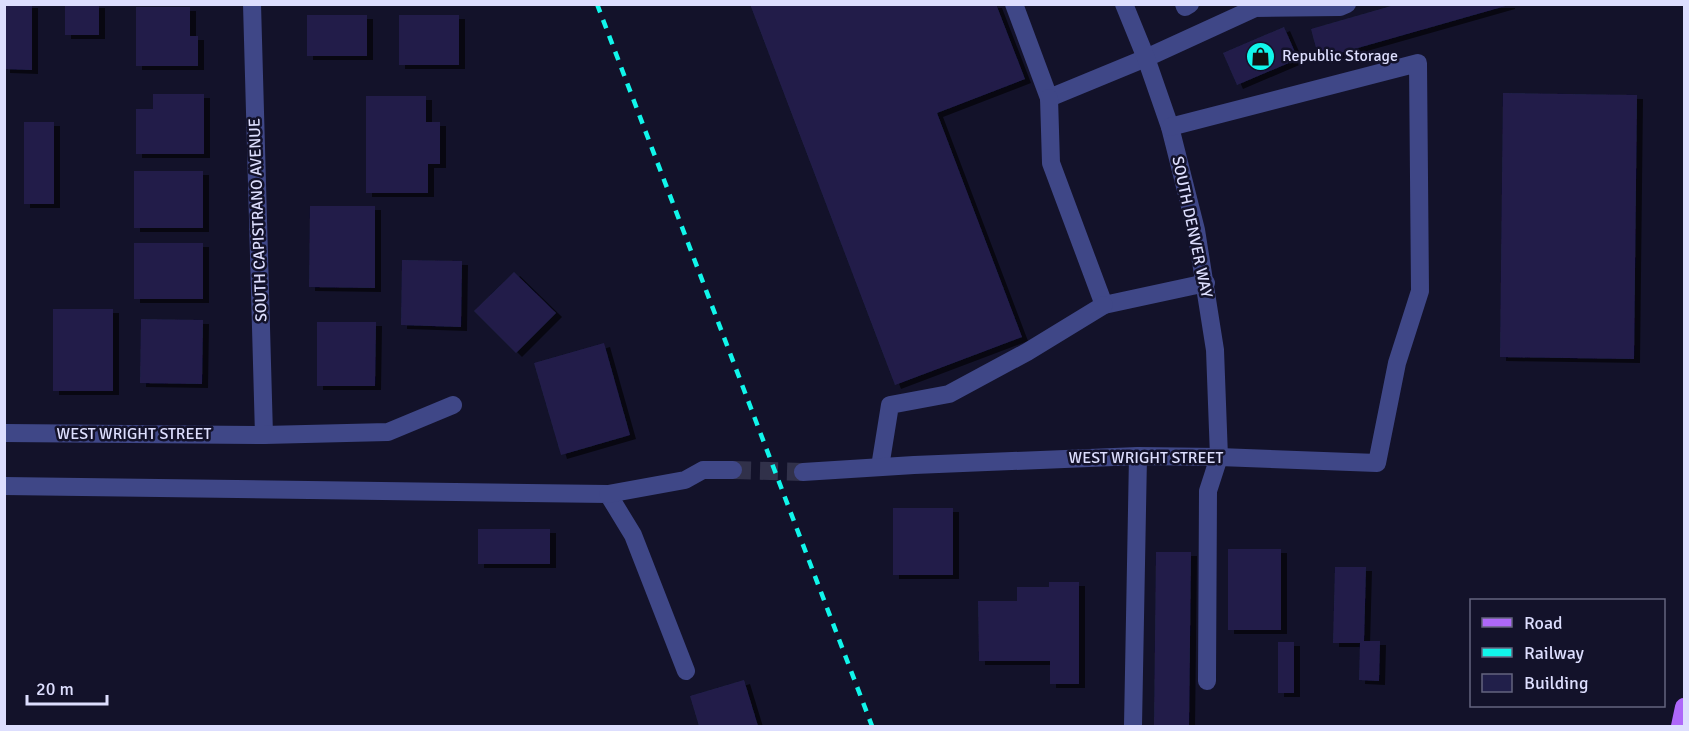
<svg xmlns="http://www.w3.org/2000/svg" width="1689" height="731" font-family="Signika,sans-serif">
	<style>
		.building { fill: #211f4a; filter: url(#shadow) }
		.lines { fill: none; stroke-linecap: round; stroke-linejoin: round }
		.minor-tunnel { stroke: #31314a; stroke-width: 18; stroke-dasharray: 18 9; stroke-linecap: butt }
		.minor { stroke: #3f4787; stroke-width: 18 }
		.major { stroke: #ae68f9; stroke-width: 18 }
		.rail { stroke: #11f6eb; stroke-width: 4.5; stroke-dasharray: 9 8; stroke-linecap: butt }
		.labels { text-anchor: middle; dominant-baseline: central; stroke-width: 5; stroke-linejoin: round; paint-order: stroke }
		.poi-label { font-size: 16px; fill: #dddefe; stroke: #13122a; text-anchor: start }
		.street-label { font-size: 16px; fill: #dddefe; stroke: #13122a }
	</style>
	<defs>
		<filter id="shadow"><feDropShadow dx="6" dy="4" stdDeviation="0" flood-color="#0009"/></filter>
	</defs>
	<rect width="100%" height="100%" fill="#13122a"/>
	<g class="building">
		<path d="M4,4H32V70L4,69Z"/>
		<rect x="65" y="4" width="34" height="31"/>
		<path d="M750,4H996L1025,79L937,113L1022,337L895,385Z"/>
		<path d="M1398,4H1509V5L1319,59L1311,29Z"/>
		<path d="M136,7H190V36H198V66H136Z"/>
		<rect x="307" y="15" width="60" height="41"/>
		<rect x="399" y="15" width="60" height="50"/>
		<path d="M1284,27L1298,59L1237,85L1223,53Z"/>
		<path d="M1503,93L1637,95L1634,359L1500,357Z"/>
		<path d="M153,94H204V154H136V109H153Z"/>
		<path d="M366,96H426V122H440V164H428V193H366Z"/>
		<rect x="24" y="122" width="30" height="82"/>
		<rect x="134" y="171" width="69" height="57"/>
		<path d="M310,206H375V288L309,287Z"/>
		<rect x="134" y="243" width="69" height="56"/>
		<path d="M402,260L462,261L461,327L401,325Z"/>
		<path d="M514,272L556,313L516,353L474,311Z"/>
		<rect x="53" y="309" width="60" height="82"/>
		<path d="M141,319L203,320L202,384L140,383Z"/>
		<path d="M317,322H376L375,386H317Z"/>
		<path d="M604,343L630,435L561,455L534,363Z"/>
		<rect x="893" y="508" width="60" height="67"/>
		<rect x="478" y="529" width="72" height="35"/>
		<rect x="1228" y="549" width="53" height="81"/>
		<path d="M1156,552H1191L1189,726H1154Z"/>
		<path d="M1335,567H1366L1364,641H1380L1379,681L1359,680L1360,643H1333Z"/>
		<path d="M1049,582H1079V684H1050V661H979L978,601H1017V587H1049Z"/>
		<rect x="1278" y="642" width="16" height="51"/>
		<path d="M744,680L758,726H699L690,696Z"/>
	</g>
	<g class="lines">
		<path class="minor-tunnel" d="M733,470L803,472"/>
		<g class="minor">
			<path d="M252,4L264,435"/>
			<path d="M1014,4L1049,98L1146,58L1255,8L1340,7L1347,4"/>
			<path d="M1124,4L1146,58L1170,127L1196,230L1215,350L1219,457L1208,491L1207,681"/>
			<path d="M1184,4L1185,7L1190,4"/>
			<path d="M1049,98L1051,163L1104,305L1206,283"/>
			<path d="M4,433L264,435L388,432L453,405"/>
			<path d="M880,467L890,405L949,394L1027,352L1104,305"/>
			<path d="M803,472L914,465L1138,456L1219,457L1377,463L1397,363L1420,291L1418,63L1170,127"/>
			<path d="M4,486L608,494L633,535L686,671"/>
			<path d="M608,494L685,480L703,470H733"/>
			<path d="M1133,726L1138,456"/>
		</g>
		<path class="major" d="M1680,726L1684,707"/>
		<path class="rail" d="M597,4L872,726"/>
	</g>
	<defs>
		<symbol id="shop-disc" viewBox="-11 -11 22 22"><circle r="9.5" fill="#11f6eb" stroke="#13122a"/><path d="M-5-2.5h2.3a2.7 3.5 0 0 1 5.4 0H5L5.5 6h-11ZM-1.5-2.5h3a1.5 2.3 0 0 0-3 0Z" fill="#111"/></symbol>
	</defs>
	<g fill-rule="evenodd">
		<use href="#shop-disc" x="1244" y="40" width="33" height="33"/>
	</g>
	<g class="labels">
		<g class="poi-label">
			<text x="1282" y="56">Republic Storage</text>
		</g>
		<g class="street-label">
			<text transform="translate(258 220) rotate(-92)">SOUTH CAPISTRANO AVENUE</text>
			<text transform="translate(1192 227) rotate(78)">SOUTH DENVER WAY</text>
			<text x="134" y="434">WEST WRIGHT STREET</text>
			<text x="1146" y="458">WEST WRIGHT STREET</text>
		</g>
	</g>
	<rect width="1689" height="731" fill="none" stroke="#dddefe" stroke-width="12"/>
	<rect x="1470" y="599" width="195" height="108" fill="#13122a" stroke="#64647f" stroke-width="1.5"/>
	<rect x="1482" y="618" width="30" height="9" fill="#ae68f9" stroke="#64647f" stroke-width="1.5"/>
	<text x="1524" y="629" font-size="18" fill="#dddefe">Road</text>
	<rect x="1482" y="648" width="30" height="9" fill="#11f6eb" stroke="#64647f" stroke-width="1.5"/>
	<text x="1524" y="659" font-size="18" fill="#dddefe">Railway</text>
	<rect x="1482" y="674" width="30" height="18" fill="#211f4a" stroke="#64647f" stroke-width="1.5"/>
	<text x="1524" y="689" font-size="18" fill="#dddefe">Building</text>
	<path d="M27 695v9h80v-9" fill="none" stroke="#dddefe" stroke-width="3"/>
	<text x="36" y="695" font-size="18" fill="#dddefe" stroke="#13122a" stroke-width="4.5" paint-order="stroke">20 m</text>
</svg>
